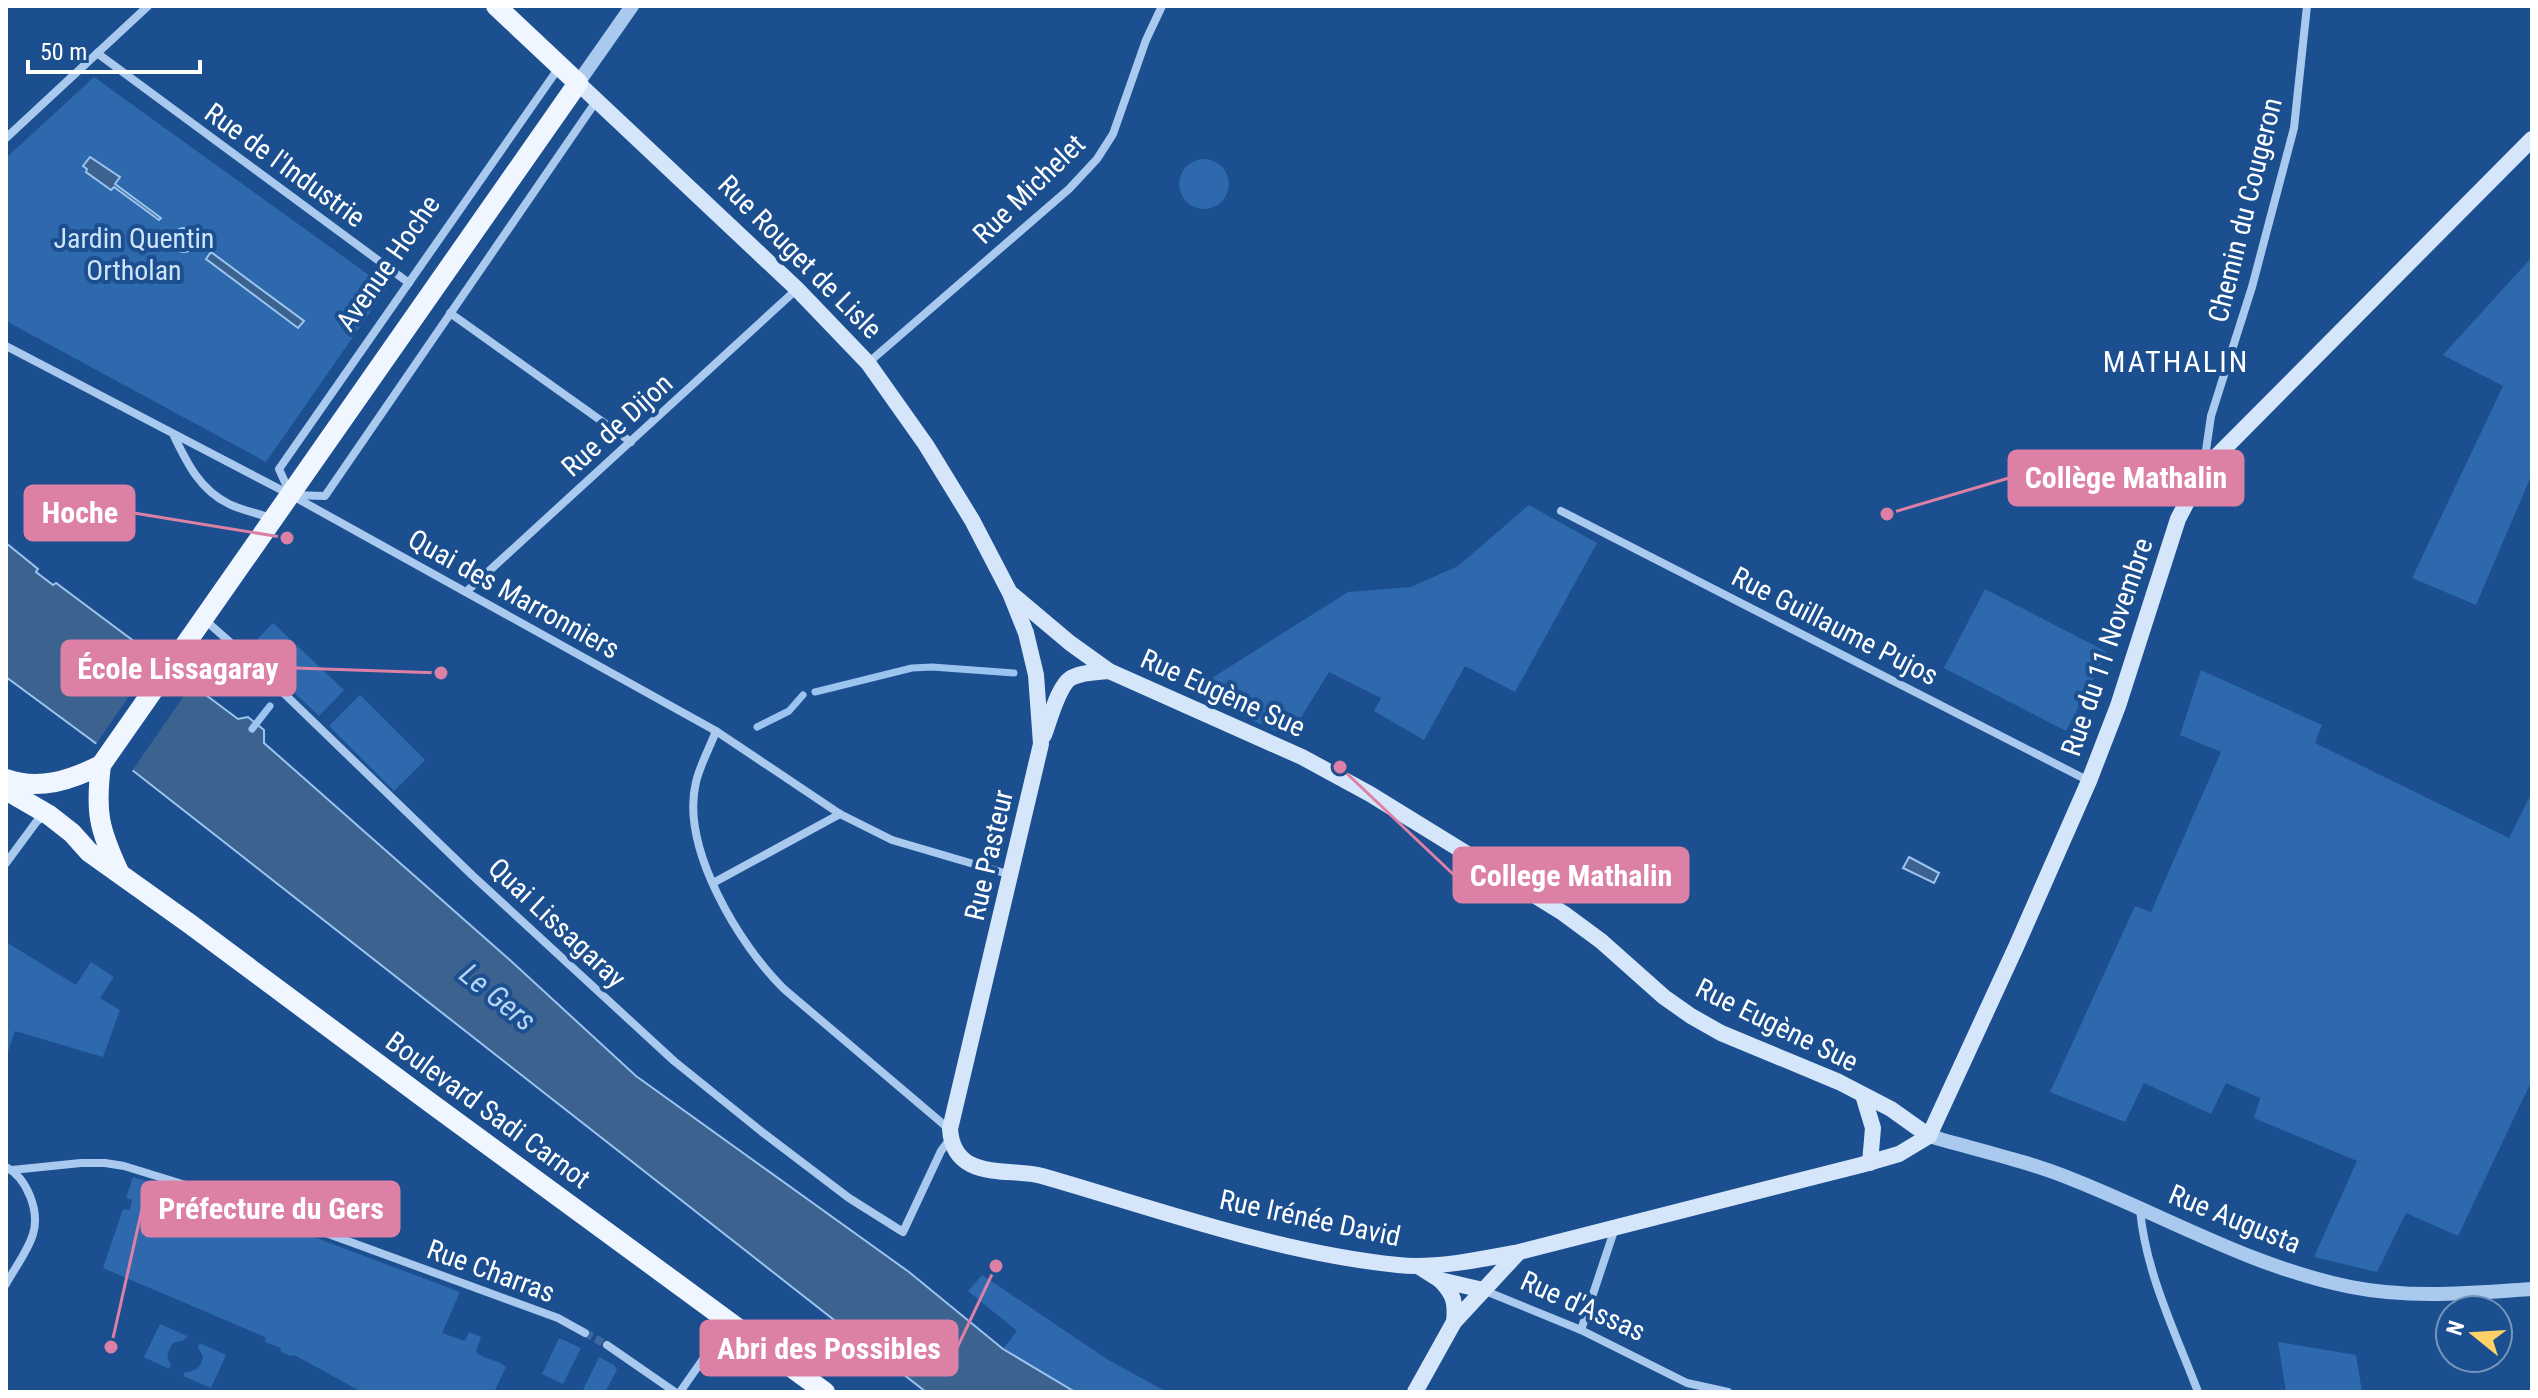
<svg xmlns="http://www.w3.org/2000/svg" width="2538" height="1398" font-family="'Roboto Condensed',sans-serif">
	<style>
		.green { fill: #2e69ad }
		.water { fill: #3c6290; stroke: #9cc4f0; stroke-width: 2 }
		.pier { fill: #1b4f8f }
		.lines { fill: none; stroke-linecap: round; stroke-linejoin: round }
		.stream { stroke: #9cc4f0; stroke-width: 7 }
		.minor-tunnel { stroke: #3d69a0; stroke-width: 8; stroke-dasharray: 8 4; stroke-linecap: butt }
		.minor { stroke: #a9c9ee; stroke-width: 8 }
		.tertiary { stroke: #a9c9ee; stroke-width: 14 }
		.secondary { stroke: #d6e6fa; stroke-width: 16 }
		.primary { stroke: #f0f6ff; stroke-width: 20 }
		.labels { text-anchor: middle; dominant-baseline: central; stroke-width: 8; stroke-linejoin: round; paint-order: stroke }
		.street-label { font-size: 28px; fill: #fff; stroke: #1b4f8f }
		.park-label { font-size: 28px; fill: #cfe3fa; stroke: #1b4f8f }
		.neighbourhood-label { font-size: 30px; letter-spacing: 2px; fill: #fff; stroke: #1b4f8f }
		.water-label { font-size: 30px; font-style: italic; fill: #b5d3f5; stroke: #1b4f8f }
		.leader { fill: none; stroke: #dd80a5; stroke-width: 3 }
		.callout-dot { fill: #dd80a5; stroke: #1b4f8f; stroke-width: 3 }
		.callout { fill: #dd80a5; stroke: #dd80a5; stroke-width: 3 }
		.callout-label { font-size: 30px; text-anchor: middle; font-weight: bold; fill: #fff }
	</style>
	<rect width="100%" height="100%" fill="#1b4f8f"/>
	<g class="green">
		<path d="M94,77L387,288L266,462L6,321V158Z"/>
		<circle cx="1204" cy="184" r="25"/>
		<path d="M2532,257V474L2476,605L2412,578L2503,386L2443,355Z"/>
		<path d="M1529,505L1597,543L1515,692L1465,666L1424,740L1374,711L1381,698L1329,672L1289,737L1201,697L1198,693L1201,685L1348,592L1411,587L1458,566Z"/>
		<path d="M1985,589L2107,652L2066,731L1944,668Z"/>
		<path d="M273,623L344,690L319,716L248,649Z"/>
		<path d="M2201,670L2322,725L2315,743L2509,838L2532,792V1080L2458,1236L2406,1213L2377,1272L2314,1257L2357,1161L2254,1118L2260,1098L2226,1083L2211,1114L2144,1083L2125,1122L2050,1092L2135,906L2151,912L2221,752L2180,735Z"/>
		<path d="M360,695L425,760L394,791L329,726Z"/>
		<path d="M6,942L76,985L91,962L114,977L100,998L120,1010L103,1057L15,1031L6,1057Z"/>
		<path d="M133,1177L242,1210L460,1292L442,1333L465,1341L469,1332L481,1337L476,1351C481,1359 497,1359 506,1367L494,1392H362L298,1357L293,1355L290,1356L280,1351L281,1348L265,1342L266,1338L260,1335L103,1268L123,1209L130,1210L132,1200L126,1198Z"/>
		<path d="M982,1275L1110,1361L1167,1392H1075L1003,1349L1017,1331L968,1291Z"/>
		<path d="M160,1324L187,1336L184,1340L173,1343C168,1350 165,1357 171,1365L169,1369L144,1357Z"/>
		<path d="M559,1338L581,1348L563,1384L542,1374Z"/>
		<path d="M2278,1342L2356,1355L2362,1392H2286Z"/>
		<path d="M200,1343L226,1355L211,1388L183,1376L185,1372C195,1372 201,1367 203,1357L198,1347Z"/>
		<path d="M599,1357L614,1365L617,1370L605,1392H582Z"/>
	</g>
	<g class="water">
		<path d="M90,157L120,177L115,184L161,218L159,220L114,187L111,190L86,172L87,169L83,166Z"/>
		<circle cx="184" cy="240" r="12"/>
		<path d="M211,252L304,321L298,328L206,259Z"/>
		<path d="M6,543L38,569L36,572L53,585L56,583L238,719L248,717L264,730V743L511,961L636,1076L909,1272L1003,1349L1075,1392H926L136,773L6,677Z"/>
		<path d="M1909,857L1939,873L1934,883L1903,868Z"/>
	</g>
	<path class="pier" d="M158,654L194,681L130,774L94,747Z"/>
	<g class="lines">
		<g class="stream">
			<path d="M815,692L912,668L932,667L1014,673"/>
			<path d="M757,727L789,711L803,695"/>
			<path d="M252,729L270,706"/>
		</g>
		<path class="minor-tunnel" d="M585,1333L607,1345"/>
		<g class="minor">
			<path d="M97,53L409,283"/>
			<path d="M6,138L148,6"/>
			<path d="M450,313L631,442"/>
			<path d="M6,346L291,495L716,731L840,814L892,840L1011,875"/>
			<path d="M868,363L1069,189L1097,159L1113,134L1146,40L1162,6"/>
			<path d="M174,436C187,463 200,490 229,504C241,510 257,513 271,518"/>
			<path d="M2204,464L2211,416L2252,287L2294,128L2307,6"/>
			<path d="M289,491L279,469L560,66"/>
			<path d="M291,495L325,496L597,100"/>
			<path d="M1561,511L2089,781"/>
			<path d="M466,592L797,289"/>
			<path d="M205,620L240,651L473,876L674,1061L762,1132L849,1198L903,1232L941,1151L950,1139"/>
			<path d="M716,731C710,747 700,765 696,782C680,847 739,945 784,989L949,1129"/>
			<path d="M6,863L37,821L47,816"/>
			<path d="M713,883L840,814"/>
			<path d="M6,1167C27,1178 40,1211 33,1234C28,1251 14,1269 6,1284"/>
			<path d="M12,1170L81,1163H105L124,1166L244,1203L558,1318L585,1333"/>
			<path d="M2140,1209C2145,1271 2176,1334 2198,1392"/>
			<path d="M1483,1290L1581,1330L1687,1383L1728,1392"/>
			<path d="M1581,1330L1615,1228"/>
			<path d="M607,1345L675,1392"/>
			<path d="M680,1392L729,1322"/>
		</g>
		<g class="tertiary">
			<path d="M578,83L632,6"/>
			<path d="M1929,1136C1977,1150 2028,1161 2074,1180C2165,1216 2254,1268 2351,1287C2411,1299 2471,1293 2532,1289"/>
		</g>
		<g class="secondary">
			<path d="M578,83L797,289L868,363L926,445L972,520L1010,593L1026,633L1036,675L1041,744L950,1129C951,1144 957,1157 970,1164C992,1175 1019,1170 1042,1176C1157,1209 1278,1253 1398,1265C1435,1269 1483,1259 1519,1252L1861,1165L1899,1154L1929,1136"/>
			<path d="M1013,595L1070,643L1109,671L1302,757L1370,794L1563,913L1601,941L1664,997L1691,1016L1721,1033L1839,1082L1891,1109L1929,1136"/>
			<path d="M1044,735C1050,720 1058,686 1071,678C1082,672 1097,672 1109,671"/>
			<path d="M1863,1095L1873,1128L1870,1163"/>
			<path d="M1929,1136L2016,947L2089,781L2118,706L2178,519L2204,469L2532,139"/>
			<path d="M1418,1266L1440,1280L1483,1290"/>
			<path d="M1440,1280C1454,1294 1456,1303 1454,1322"/>
			<path d="M1415,1392L1454,1322L1518,1253"/>
		</g>
		<g class="primary">
			<path d="M6,779C39,791 71,780 101,765"/>
			<path d="M6,790L49,815L72,833L89,852L190,924L428,1101L825,1392"/>
			<path d="M119,872C99,829 95,812 101,765L578,83L496,6"/>
		</g>
	</g>
	<g class="labels">
		<g class="street-label">
			<text transform="translate(285 165) rotate(36)">Rue de l'Industrie</text>
			<text transform="translate(1029 189) rotate(-44)">Rue Michelet</text>
			<text transform="translate(2245 210) rotate(-76)">Chemin du Cougeron</text>
			<text transform="translate(800 257) rotate(45)">Rue Rouget de Lisle</text>
			<text transform="translate(388 263) rotate(-55)">Avenue Hoche</text>
			<text transform="translate(617 425) rotate(-42)">Rue de Dijon</text>
			<text transform="translate(514 594) rotate(29)">Quai des Marronniers</text>
			<text transform="translate(1835 626) rotate(27)">Rue Guillaume Pujos</text>
			<text transform="translate(2107 647) rotate(-71)">Rue du 11 Novembre</text>
			<text transform="translate(1223 693) rotate(24)">Rue Eugène Sue</text>
			<text transform="translate(989 855) rotate(-77)">Rue Pasteur</text>
			<text transform="translate(557 923) rotate(43)">Quai Lissagaray</text>
			<text transform="translate(1777 1025) rotate(26)">Rue Eugène Sue</text>
			<text transform="translate(488 1110) rotate(36)">Boulevard Sadi Carnot</text>
			<text transform="translate(1310 1218) rotate(12)">Rue Irénée David</text>
			<text transform="translate(2235 1219) rotate(22)">Rue Augusta</text>
			<text transform="translate(491 1271) rotate(20)">Rue Charras</text>
			<text transform="translate(1583 1306) rotate(24)">Rue d'Assas</text>
		</g>
		<g class="park-label">
			<text x="134" y="238">Jardin Quentin<tspan x="134" dy="32">Ortholan</tspan></text>
		</g>
		<g class="neighbourhood-label">
			<text x="2176" y="361">MATHALIN</text>
		</g>
		<g class="water-label">
			<text transform="translate(498 997) rotate(39)">Le Gers</text>
		</g>
	</g>
	<path class="leader" d="M1887 514L2009 478M287 538L134 513M441 673L295 668M1340 767L1454 875M111 1347L142 1209M996 1266L957 1348"/>
	<g class="callout-dot">
		<circle cx="1887" cy="514" r="8"/>
		<circle cx="287" cy="538" r="8"/>
		<circle cx="441" cy="673" r="8"/>
		<circle cx="1340" cy="767" r="8"/>
		<circle cx="111" cy="1347" r="8"/>
		<circle cx="996" cy="1266" r="8"/>
	</g>
	<g class="callout">
		<rect x="2009" y="451" width="234" height="54" rx="8"/>
		<rect x="25" y="486" width="109" height="54" rx="8"/>
		<rect x="62" y="641" width="233" height="54" rx="8"/>
		<rect x="1454" y="848" width="234" height="54" rx="8"/>
		<rect x="142" y="1182" width="257" height="54" rx="8"/>
		<rect x="701" y="1321" width="256" height="54" rx="8"/>
	</g>
	<g class="callout-label">
		<text x="2126" y="488">Collège Mathalin</text>
		<text x="80" y="523">Hoche</text>
		<text x="178" y="679">École Lissagaray</text>
		<text x="1571" y="886">College Mathalin</text>
		<text x="271" y="1219">Préfecture du Gers</text>
		<text x="829" y="1359">Abri des Possibles</text>
	</g>
	<rect width="2538" height="1398" fill="none" stroke="#ffffff" stroke-width="16"/>
	<g transform="translate(2474 1334) rotate(288)"><circle r="38" fill="#1b4f8f" stroke="#7695bc" stroke-width="2"/>
	<path d="M0-6L14 30L0 20L-14 30Z" fill="#ffd166"/>
	<text y="-12" font-size="22" font-weight="bold" text-anchor="middle" fill="#ffffff">N</text>
	</g>
	<path d="M28 60v12h172v-12" fill="none" stroke="#ffffff" stroke-width="4"/>
	<text x="40" y="60" font-size="24" fill="#ffffff" stroke="#1b4f8f" stroke-width="6" paint-order="stroke">50 m</text>
</svg>
